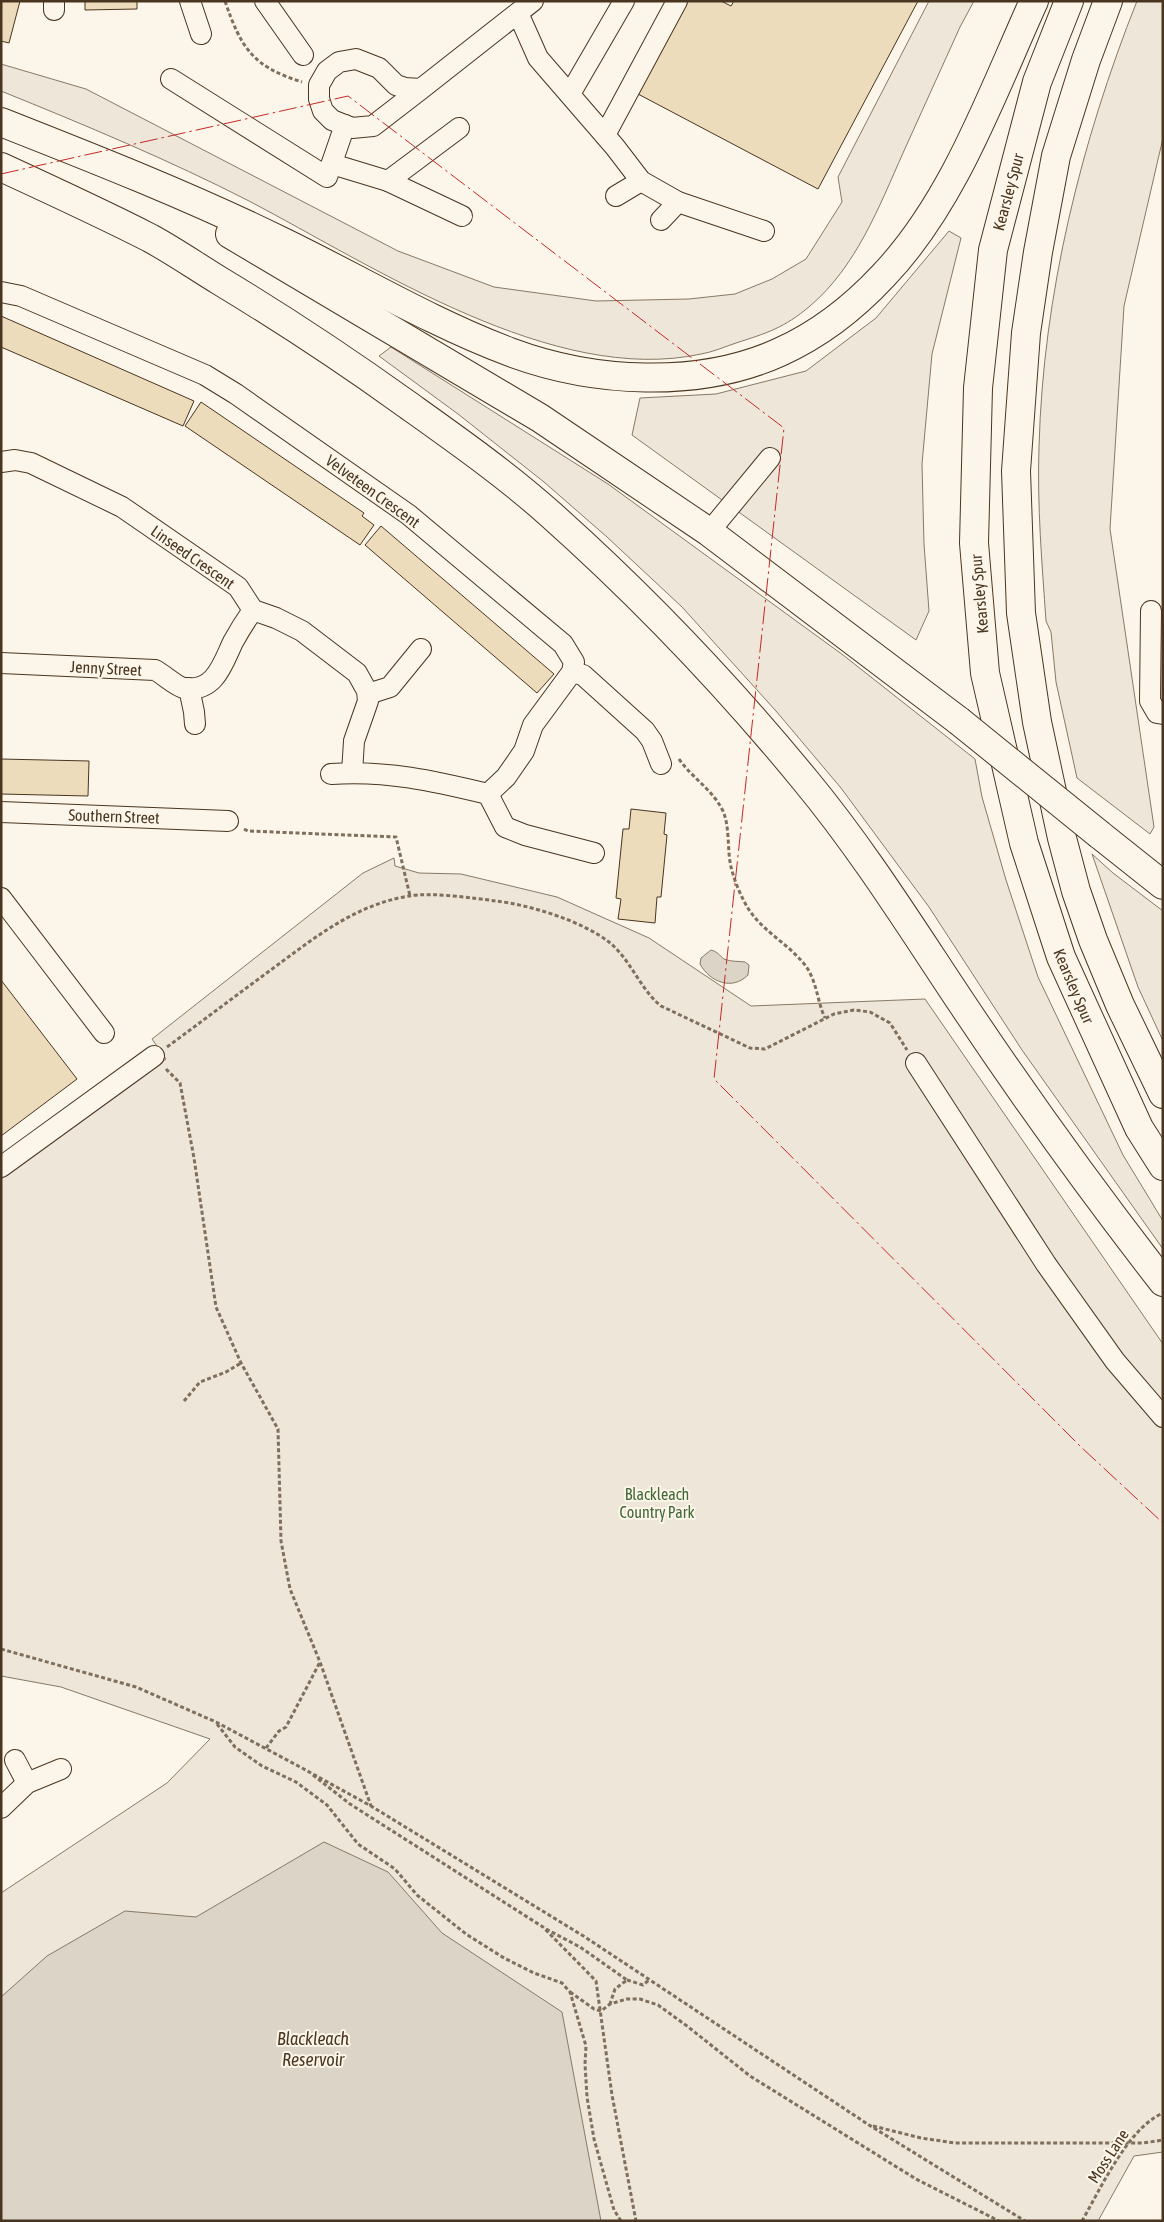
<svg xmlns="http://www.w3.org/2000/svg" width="1164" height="2222" font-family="'Asap Condensed',sans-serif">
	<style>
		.green { fill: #ede6d9; stroke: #887966 }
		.water { fill: #dcd4c6; stroke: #887966 }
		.building { fill: #ecdcbc; stroke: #4a3520 }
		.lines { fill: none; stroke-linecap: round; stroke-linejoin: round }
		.minor-casing { stroke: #4a3520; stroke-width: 22 }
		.highway-casing { stroke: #4a3520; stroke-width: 30 }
		.path { stroke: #7f6f5c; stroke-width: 3; stroke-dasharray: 4 2.5; stroke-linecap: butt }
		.minor { stroke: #fbf6e9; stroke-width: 20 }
		.highway { stroke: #fbf6e9; stroke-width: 28 }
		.highway-bridge-casing { stroke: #4a3520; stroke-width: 30; stroke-linecap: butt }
		.highway-bridge { stroke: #fbf6e9; stroke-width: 28 }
		.power { stroke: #c62828; stroke-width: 1; stroke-dasharray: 18 4 2.5 4; stroke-linecap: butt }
		.labels { text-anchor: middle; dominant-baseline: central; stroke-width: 4; stroke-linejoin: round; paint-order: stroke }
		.street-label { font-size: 16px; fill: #4a3520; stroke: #fbf6e9 }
		.park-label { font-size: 16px; fill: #436837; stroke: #fbf6e9 }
		.water-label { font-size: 18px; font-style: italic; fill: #4a3520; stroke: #fbf6e9 }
	</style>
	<rect width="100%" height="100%" fill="#fbf6e9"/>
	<g class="green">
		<path d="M929,1H974L960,27C941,69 922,111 903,153C879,207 856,267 810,306C784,328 767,333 736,343C724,347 713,352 701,354C554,386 375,267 249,201C169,160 85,125 1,91V64L86,89L398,251L494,287L596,301L689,299L735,294L772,279L806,259L842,202L838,177Z"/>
		<path d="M1137,1H1163V138L1124,306L1110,529L1154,827L1150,834L1077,778L1056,682L1051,632L1046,621C1042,563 1037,506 1039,447C1043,295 1081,142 1137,1Z"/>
		<path d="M949,231L961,238L932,354L922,464L924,544L929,611L916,640L632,435L640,398L716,394L806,371L876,318Z"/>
		<path d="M391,347L608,484L843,655L975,759L982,797L1006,880L1038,977L1123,1155L1163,1221V1249L1022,1050L929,907L841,788L776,711L682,607L607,537L544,482L458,414L379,356Z"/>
		<path d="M1092,854L1113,873L1163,911V1041L1138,987Z"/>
		<path d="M394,858L395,866L419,873L461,874L557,897L649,938L751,1006L925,999L1163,1344V2152L1134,2156L1098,2221H1V1893L167,1783L210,1739L61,1687L1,1676V1179L166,1059L152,1039L363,873Z"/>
	</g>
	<g class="water">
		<path d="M711,950C718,952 719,955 724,959C731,962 739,961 745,962L749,965L748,975C732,991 710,982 700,964L701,958Z"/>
		<path d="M324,1842L388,1872L442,1933L562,2012L601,2221H1V1997L47,1956L125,1911L196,1917Z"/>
	</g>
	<g class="building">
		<path d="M1,1H20L9,43L1,41Z"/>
		<path d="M85,1H137V9L85,10Z"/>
		<path d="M687,1H721L731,6L734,1H918L818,189L638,94Z"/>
		<path d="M1,316L194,401L183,426L1,347Z"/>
		<path d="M201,402L364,513L362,516L374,525L360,545L185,426Z"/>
		<path d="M381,526L554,674L537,693L365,545Z"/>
		<path d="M1,759L89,761L88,796L1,794Z"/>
		<path d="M631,809L666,813L664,834L667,835L661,897H657L655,923L618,919L621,899L616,898L623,829H629Z"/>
		<path d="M1,980L77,1079L1,1136Z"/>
	</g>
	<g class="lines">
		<defs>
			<g id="minor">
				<path d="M190,1L201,34"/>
				<path d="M265,1L303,55"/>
				<path d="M54,10V1"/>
				<path d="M518,13L538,58L615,147L641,181L678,202L764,231"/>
				<path d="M171,79L327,177L345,125"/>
				<path d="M421,89L405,88L396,85L379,68L356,59L339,62L327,71L319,85V99L323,111L332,120L352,128L373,126L421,89L533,1"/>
				<path d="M570,94L624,1"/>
				<path d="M605,135L677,1"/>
				<path d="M332,164L388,181L459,128"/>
				<path d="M388,181L462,216"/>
				<path d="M616,196L641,181"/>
				<path d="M661,220L678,202"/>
				<path d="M1,292L21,296L205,375L236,394L409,515L563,644L574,662L572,672L533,725L524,751L506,777L488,794"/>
				<path d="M1,462L15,460L31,463L122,507L238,587L253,610L276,618L302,631L357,673L367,691L368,701L354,741L352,773"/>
				<path d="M709,532L770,458"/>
				<path d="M1151,611L1150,701L1157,713L1163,714"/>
				<path d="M1,663L155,670C163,674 177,687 184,688C215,693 223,663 233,642C239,631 246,620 253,610"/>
				<path d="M572,672L583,675L645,731L652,741L661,764"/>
				<path d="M189,688L194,712L195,724"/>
				<path d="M368,694L390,687L421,649"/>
				<path d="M331,774C386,770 434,781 488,794L505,827L525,835L594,853"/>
				<path d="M1,812L228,821"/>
				<path d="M1,898L104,1033"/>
				<path d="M916,1063L1046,1264L1115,1361L1163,1417"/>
				<path d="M1,1167L154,1056"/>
				<path d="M15,1760L27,1783"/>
				<path d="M1,1808L27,1783L61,1769"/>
			</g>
			<g id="highway">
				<path d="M1069,1L1037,82L993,250L978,388L974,543L985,673L1024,843L1061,957L1139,1128L1163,1166"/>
				<path d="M1108,1L1086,60L1056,156L1038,252L1026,333L1016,471L1021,613L1037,722L1062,838L1076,891L1093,940L1120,1005L1163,1094"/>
				<path d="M1,122C95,159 189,196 279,240C356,277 430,322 510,352C593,383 699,389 780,352C820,334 854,307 883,276C954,202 992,93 1034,1"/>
				<path d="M1,167C51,190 101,213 150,238C174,251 197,267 220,281C283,319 345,360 405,403C454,438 504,473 549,513C641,595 727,685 805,780C863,850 911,927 961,1002C1025,1098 1092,1191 1163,1282"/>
				<path d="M230,234L540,418L709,532L959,721"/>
				<path d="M1100,835L1163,885"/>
			</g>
		</defs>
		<use href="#minor" class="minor-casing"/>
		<use href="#highway" class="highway-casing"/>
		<g class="path">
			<path d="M225,1C241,48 253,67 302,82"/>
			<path d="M679,759C692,778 712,789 723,811C730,827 727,850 731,867C734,879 739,892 745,903C759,930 787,942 805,965C817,981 817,1001 825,1018"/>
			<path d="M244,829L248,831L396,837L410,896"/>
			<path d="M167,1047C201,1022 234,997 268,972C312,940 353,905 409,896C432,892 473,898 496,901C530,905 582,921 609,942C631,960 640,989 661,1006L750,1048L765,1049L834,1014L854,1010L870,1012L890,1023L907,1050"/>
			<path d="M166,1069L180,1083L194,1158L216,1307L241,1363L278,1429L281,1541L290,1589L320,1662L371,1806"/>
			<path d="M184,1401L200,1382L226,1372L241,1363"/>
			<path d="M1,1649L136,1687L216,1722L302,1768L371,1806L585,1937L869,2125L1025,2221"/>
			<path d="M217,1724L235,1747L262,1766L296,1782L327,1805L358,1844L395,1869L417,1895L466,1934L504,1958L534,1973L562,1983L570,1992L586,2046L585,2064L587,2097L594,2139L614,2210L621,2221"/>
			<path d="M266,1748L279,1731L286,1727L320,1662"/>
			<path d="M313,1775L350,1804L543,1927L596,1981L612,2095L636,2221"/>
			<path d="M546,1929L580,1947L627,1980L615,1989L610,2004"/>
			<path d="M627,1980L643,1985L649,1980"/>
			<path d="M570,1992L594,2009L601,2011L610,2004L627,1999H640L658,2005L687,2026L750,2076L916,2179L999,2221"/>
			<path d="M873,2126L921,2138L955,2143H1143L1163,2140"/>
			<path d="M1082,2221C1101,2188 1128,2128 1163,2113"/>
		</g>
		<use href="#minor" class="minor"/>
		<use href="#highway" class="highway"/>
		<defs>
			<path id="highway-bridge" d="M959,721L1100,835"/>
		</defs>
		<use href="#highway-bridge" class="highway-bridge-casing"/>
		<use href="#highway-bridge" class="highway-bridge"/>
		<path class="power" d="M1,174L348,96L784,428L714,1079L1081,1447L1163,1523"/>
	</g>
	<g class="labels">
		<g class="street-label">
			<text transform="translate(1008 192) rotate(-75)">Kearsley Spur</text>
			<text transform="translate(373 491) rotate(36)">Velveteen Crescent</text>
			<text transform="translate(193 557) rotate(35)">Linseed Crescent</text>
			<text transform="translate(979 594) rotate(-95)">Kearsley Spur</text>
			<text transform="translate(106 668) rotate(3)">Jenny Street</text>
			<text transform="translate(114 816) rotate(2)">Southern Street</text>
			<text transform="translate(1074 986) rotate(67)">Kearsley Spur</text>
			<text transform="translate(1108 2156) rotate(-57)">Moss Lane</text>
		</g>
		<g class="park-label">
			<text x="657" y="1494">Blackleach<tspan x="657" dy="18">Country Park</tspan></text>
		</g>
		<g class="water-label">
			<text x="313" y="2038">Blackleach<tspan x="313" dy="21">Reservoir</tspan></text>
		</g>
	</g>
	<rect width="1164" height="2222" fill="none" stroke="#4a3520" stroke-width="5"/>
</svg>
